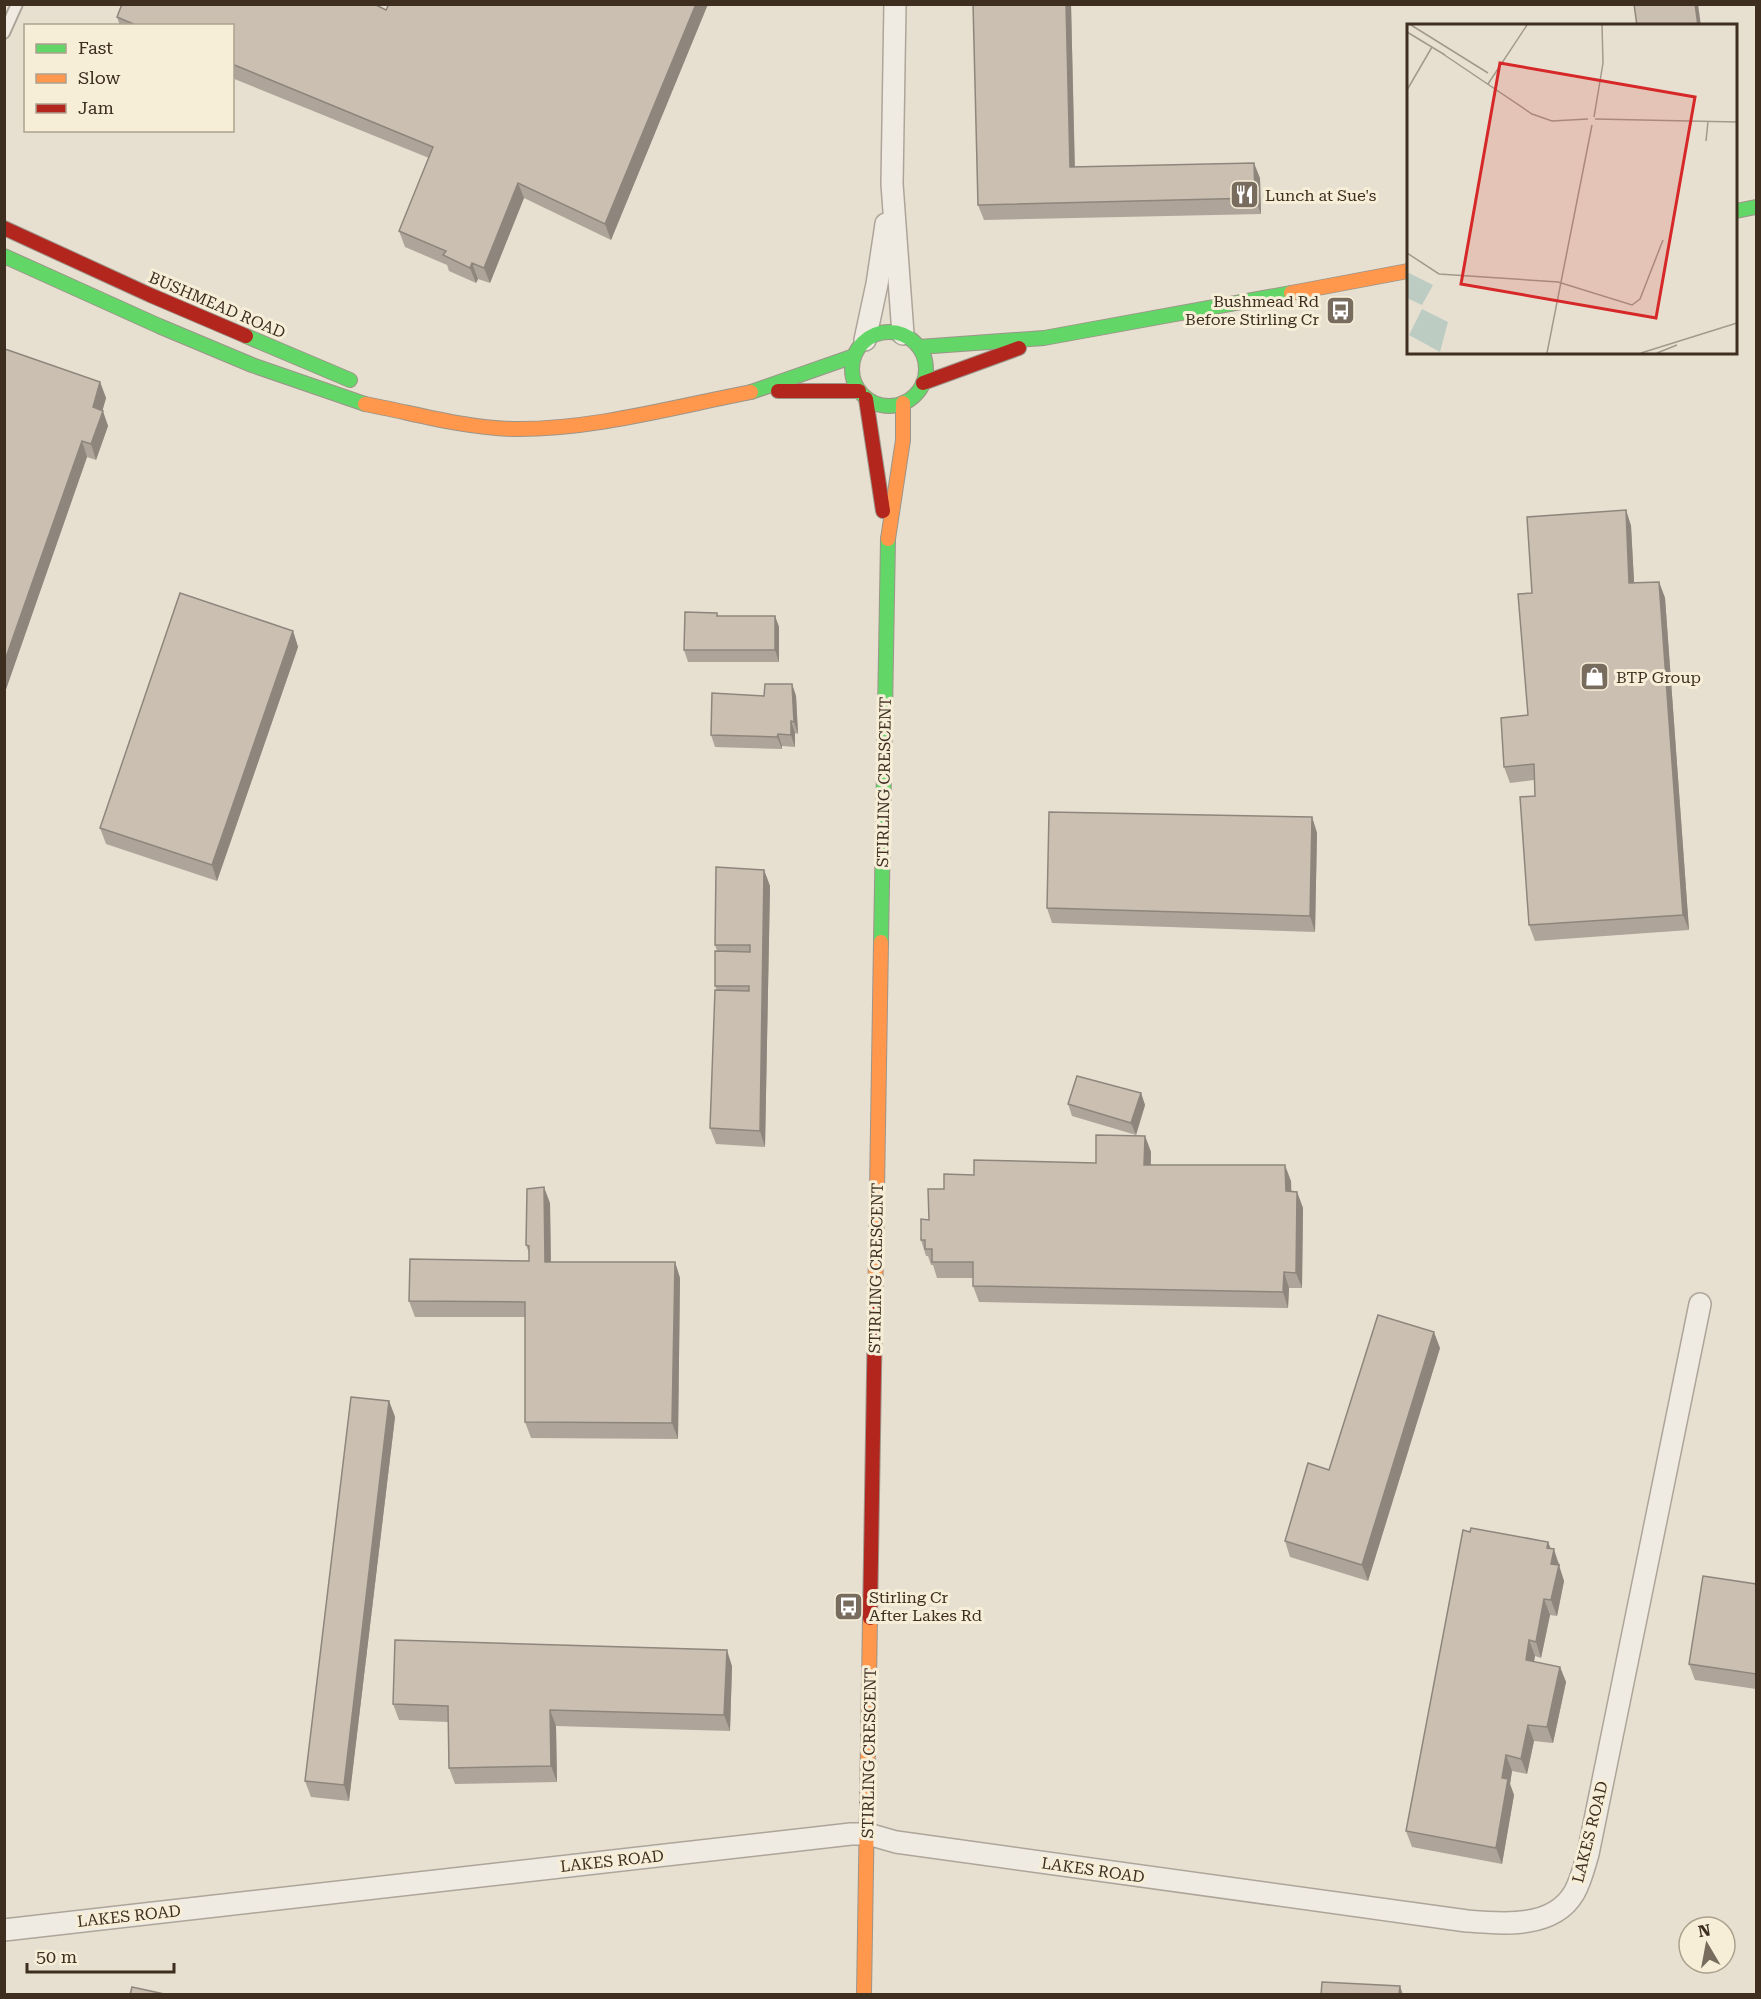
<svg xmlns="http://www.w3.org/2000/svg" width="1761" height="1999" font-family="'Roboto Serif',serif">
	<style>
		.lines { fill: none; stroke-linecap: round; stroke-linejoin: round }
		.lane-casing { stroke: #ada599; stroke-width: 14 }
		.street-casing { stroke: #ada599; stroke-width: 24 }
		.fast-casing { stroke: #9c958a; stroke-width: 16 }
		.slow-casing { stroke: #9c958a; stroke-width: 16 }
		.jam-casing { stroke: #9c958a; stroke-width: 16 }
		.lane { stroke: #efebe3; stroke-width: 10 }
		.street { stroke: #efebe3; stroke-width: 21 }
		.fast { stroke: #63d668; stroke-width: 14 }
		.slow { stroke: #ff974d; stroke-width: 14 }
		.jam { stroke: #b3261e; stroke-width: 14 }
		.wall { fill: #afa499 }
		.shaded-wall { fill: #8e867d }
		.building { fill: #cbbfb2; stroke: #8e867d; stroke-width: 1.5 }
		.labels { text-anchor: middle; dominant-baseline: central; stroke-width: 6; stroke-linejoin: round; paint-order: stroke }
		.poi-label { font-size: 16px; fill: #3d2e20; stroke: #f7eed8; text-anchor: start }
		.street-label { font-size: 16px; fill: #3d2e20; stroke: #f7eed8 }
		.inset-road { fill: none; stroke: #a3998a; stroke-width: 1.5 }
		.view { fill: #d62828; fill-opacity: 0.15; stroke: #d62828; stroke-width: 3 }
		.inset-edge { fill: none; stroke: #3d2e20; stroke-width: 3 }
	</style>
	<rect width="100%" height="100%" fill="#e7e0d1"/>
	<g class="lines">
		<defs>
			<path id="lane" d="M4,33L17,4"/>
			<g id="street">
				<path d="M895,4L892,184L903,334"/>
				<path d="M865,340L877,284L886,224"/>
				<path d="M4,1930L851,1834H868L896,1842L1467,1921C1502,1924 1553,1929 1574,1893C1581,1881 1584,1867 1588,1854L1700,1304"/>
			</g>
			<g id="fast">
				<path d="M1736,211L1756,207"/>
				<path d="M4,256L159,326L252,365L365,404"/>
				<circle cx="889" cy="369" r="37"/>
				<path d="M246,336L350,380"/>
				<path d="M919,347L1044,338L1291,293"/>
				<path d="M751,392L854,356"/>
				<path d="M881,942L888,539"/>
			</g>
			<g id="slow">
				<path d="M1291,293L1408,271"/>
				<path d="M365,404C413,413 464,428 513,429C592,430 674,407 751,392"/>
				<path d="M888,539L903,440V403"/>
				<path d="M875,1313L881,942"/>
				<path d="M864,1994L870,1618"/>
			</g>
			<g id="jam">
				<path d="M4,228L150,295L246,336"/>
				<path d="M923,383L1019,348"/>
				<path d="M778,391H859"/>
				<path d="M866,399L883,511"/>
				<path d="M870,1618L875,1313"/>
			</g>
		</defs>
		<use href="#lane" class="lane-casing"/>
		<use href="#street" class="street-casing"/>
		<use href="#fast" class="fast-casing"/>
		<use href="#slow" class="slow-casing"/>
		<use href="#jam" class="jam-casing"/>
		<use href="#lane" class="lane"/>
		<use href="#street" class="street"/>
		<use href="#fast" class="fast"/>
		<use href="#slow" class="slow"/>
		<use href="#jam" class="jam"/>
	</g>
	<g class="wall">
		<path d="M389,4H708L611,240L524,198L490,283L478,279L476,283L449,271L447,265L405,247L399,231L429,158L232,78V26H120L117,17L386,10Z"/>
		<path d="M973,4H1071L1075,167L1260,178L1261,214L984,220L978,205Z"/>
		<path d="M4,350L100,382L106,398L102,410L108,426L96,460L87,457L4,695Z"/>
		<path d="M1626,510L1631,526L1634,583L1659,582L1665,598L1689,930L1535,941L1529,925L1535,796L1534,780L1510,783L1504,767L1528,715L1532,593Z"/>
		<path d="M718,616H775L779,627V662H688L684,650Z"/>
		<path d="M293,631L298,647L217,881L106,844L100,828Z"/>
		<path d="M792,684L796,696L798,734L795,733V747L782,746V749L715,747L711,735L764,696Z"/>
		<path d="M1312,817L1317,833L1315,932L1052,923L1047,908Z"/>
		<path d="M764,870L770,886L765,1147L716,1144L710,1128L717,990L715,986L717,951L715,945Z"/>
		<path d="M1141,1093L1145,1105L1136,1135L1072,1116L1068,1104Z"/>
		<path d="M1145,1136L1151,1152V1165L1291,1181V1191L1297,1192L1303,1208L1302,1288H1289L1288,1308L979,1302L973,1286V1278H937L933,1265H931L928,1256H926L921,1240L944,1189L1096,1163Z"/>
		<path d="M550,1203L551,1262H675L680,1278L678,1439L531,1438L525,1422V1317H415L409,1301L529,1261V1253L526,1245Z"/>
		<path d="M1440,1348L1368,1581L1290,1557L1285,1541L1329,1470Z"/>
		<path d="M389,1401L395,1417L349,1801L311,1797L305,1781Z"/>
		<path d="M1470,1532L1548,1542L1551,1549L1560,1565L1559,1567L1564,1581L1557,1616L1550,1615L1541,1658L1535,1656L1534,1662L1560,1667L1566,1682L1553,1743L1534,1741L1527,1774L1512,1771L1510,1784L1514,1795L1502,1864L1412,1847L1406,1831Z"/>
		<path d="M1756,1584V1689L1695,1680L1689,1664Z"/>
		<path d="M732,1666L730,1731L556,1726L557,1782L455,1784L449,1768L448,1722L399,1720L393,1704Z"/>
	</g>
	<g class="shaded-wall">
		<path d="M696,4H708L611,240L605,224Z"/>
		<path d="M1066,4H1071L1075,183L1070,167Z"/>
		<path d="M1695,4H1698L1701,26H1698Z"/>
		<path d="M1254,163L1260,178L1261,214L1255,198Z"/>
		<path d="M518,183L524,198L490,283L484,268Z"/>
		<path d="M472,263L478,279L476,283L470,268Z"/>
		<path d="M100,382L106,398L101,416L103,411L108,426L96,460L91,444L93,407Z"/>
		<path d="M82,441L87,457L4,695V663Z"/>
		<path d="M1626,510L1631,526L1635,599L1629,583Z"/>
		<path d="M1659,582L1665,598L1689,930L1683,915Z"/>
		<path d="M775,616L779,627V662L775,650Z"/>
		<path d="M293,631L298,647L217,881L212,865Z"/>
		<path d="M792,684L796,696L798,734L794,722Z"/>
		<path d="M791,721L795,733V747L791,735Z"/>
		<path d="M778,734L782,746V749L777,737Z"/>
		<path d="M1312,817L1317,833L1315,932L1310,916Z"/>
		<path d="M764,870L770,886L765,1147L760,1131Z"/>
		<path d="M1141,1093L1145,1105L1136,1135L1131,1123Z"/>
		<path d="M1145,1136L1151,1152L1150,1181L1144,1165Z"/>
		<path d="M1285,1165L1291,1181L1292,1207L1286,1191Z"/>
		<path d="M544,1187L550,1203L551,1278L545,1262Z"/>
		<path d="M1297,1192L1303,1208L1302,1288L1296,1273Z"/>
		<path d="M675,1262L680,1278L678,1439L672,1423Z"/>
		<path d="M1284,1272L1289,1288L1288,1308L1283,1292Z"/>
		<path d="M1434,1332L1440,1348L1368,1581L1362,1565Z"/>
		<path d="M389,1401L395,1417L349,1801L344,1785Z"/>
		<path d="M1548,1542L1553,1556L1554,1549L1564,1581L1557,1616L1551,1600V1564L1547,1548Z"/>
		<path d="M1544,1599L1550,1615L1541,1658L1536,1642Z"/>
		<path d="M1529,1640L1535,1656L1531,1676L1526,1660Z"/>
		<path d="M727,1650L732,1666L730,1731L724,1715Z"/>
		<path d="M1560,1667L1566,1682L1553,1743L1547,1727Z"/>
		<path d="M550,1710L556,1726L557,1782L551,1766Z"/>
		<path d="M1528,1725L1534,1741L1527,1774L1521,1759Z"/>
		<path d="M1506,1755L1512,1771L1510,1784L1514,1795L1502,1864L1496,1848L1502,1778Z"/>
		<path d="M1400,1986L1403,1995H1399Z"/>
	</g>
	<g class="building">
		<path d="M122,4H374L386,10L389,4H696L605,224L518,183L484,268L472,263L470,268L443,255L446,251L399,231L433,147L232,64V26H138L117,17Z"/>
		<path d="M973,4H1066L1070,167L1254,163L1255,198L978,205Z"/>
		<path d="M1634,4H1695L1698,26H1637Z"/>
		<path d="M5,349L100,382L93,407L103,411L91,444L82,441L4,663Z"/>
		<path d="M1626,510L1629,583L1659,582L1683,915L1529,925L1520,797L1535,796L1534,764L1504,767L1501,718L1528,715L1518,594L1532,593L1527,517Z"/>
		<path d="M180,593L293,631L212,865L100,828Z"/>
		<path d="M685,612L717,613V616H775V650H684Z"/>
		<path d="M765,684H792L794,722L791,721V735L778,734L777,737L711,735L712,693L764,696Z"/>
		<path d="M1049,812L1312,817L1310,916L1047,908Z"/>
		<path d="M716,867L764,870L760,1131L710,1128L715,990L749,991V986H715V951L750,952V945H715Z"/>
		<path d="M1077,1076L1141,1093L1131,1123L1068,1104Z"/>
		<path d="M1096,1135L1145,1136L1144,1165H1285L1286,1191L1297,1192L1296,1273L1284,1272L1283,1292L973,1286V1262H932V1249H925V1240H921V1219L929,1220L928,1189H944V1174L974,1175V1160L1096,1163Z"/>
		<path d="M544,1187L545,1262H675L672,1423L525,1422V1302L409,1301L410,1259L529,1261V1246L526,1245L527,1189Z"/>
		<path d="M1378,1315L1434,1332L1362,1565L1285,1541L1308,1463L1329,1470Z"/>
		<path d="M351,1397L389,1401L344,1785L305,1781Z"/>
		<path d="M1471,1528L1548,1542L1547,1548L1554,1549L1551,1564L1559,1565L1551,1600L1544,1599L1536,1642L1529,1640L1526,1660L1560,1667L1547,1727L1528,1725L1521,1759L1506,1755L1502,1778L1508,1779L1496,1848L1406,1831L1463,1530L1470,1532Z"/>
		<path d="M1703,1576L1756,1584V1674L1689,1664Z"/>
		<path d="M395,1640L727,1650L724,1715L550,1710L551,1766L449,1768L448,1706L393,1704Z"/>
		<path d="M1322,1982L1400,1986L1399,1995H1321Z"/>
		<path d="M132,1987L169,1995H130Z"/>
	</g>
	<defs>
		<symbol id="restaurant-square" viewBox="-11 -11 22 22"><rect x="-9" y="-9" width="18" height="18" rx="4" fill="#786c5e" stroke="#f7eed8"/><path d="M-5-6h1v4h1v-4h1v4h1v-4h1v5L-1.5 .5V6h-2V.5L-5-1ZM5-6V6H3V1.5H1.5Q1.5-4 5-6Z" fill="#fff"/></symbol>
		<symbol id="bus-square" viewBox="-11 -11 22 22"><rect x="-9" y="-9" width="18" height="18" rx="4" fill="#786c5e" stroke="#f7eed8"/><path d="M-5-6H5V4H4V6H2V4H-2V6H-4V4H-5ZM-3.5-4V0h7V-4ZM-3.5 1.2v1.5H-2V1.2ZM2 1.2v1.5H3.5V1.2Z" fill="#fff"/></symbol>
		<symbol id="shop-square" viewBox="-11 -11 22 22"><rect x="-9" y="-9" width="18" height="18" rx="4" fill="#786c5e" stroke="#f7eed8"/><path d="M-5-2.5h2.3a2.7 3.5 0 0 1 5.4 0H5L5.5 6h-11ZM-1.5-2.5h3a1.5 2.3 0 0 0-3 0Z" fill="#fff"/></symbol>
	</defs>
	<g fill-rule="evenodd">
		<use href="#restaurant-square" x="1228" y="178" width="33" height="33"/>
		<use href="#bus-square" x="1324" y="294" width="33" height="33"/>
		<use href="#shop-square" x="1578" y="660" width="33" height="33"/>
		<use href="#bus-square" x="832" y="1590" width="33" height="33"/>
	</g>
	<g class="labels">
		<g class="poi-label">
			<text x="1265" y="195">Lunch at Sue's</text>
			<text x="1319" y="301" text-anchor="end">Bushmead Rd<tspan x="1319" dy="18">Before Stirling Cr</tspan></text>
			<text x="1616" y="677">BTP Group</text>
			<text x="869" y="1597">Stirling Cr<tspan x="869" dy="18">After Lakes Rd</tspan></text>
		</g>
		<g class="street-label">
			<text transform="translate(217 305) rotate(23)">BUSHMEAD ROAD</text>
			<text transform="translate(884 782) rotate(-89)">STIRLING CRESCENT</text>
			<text transform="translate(876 1268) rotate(-89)">STIRLING CRESCENT</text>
			<text transform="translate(869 1753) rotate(-89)">STIRLING CRESCENT</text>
			<text transform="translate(1590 1832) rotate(-76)">LAKES ROAD</text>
			<text transform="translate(612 1861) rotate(-6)">LAKES ROAD</text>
			<text transform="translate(1093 1870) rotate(8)">LAKES ROAD</text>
			<text transform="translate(129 1916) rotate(-6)">LAKES ROAD</text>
		</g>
	</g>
	<g transform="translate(1407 24)">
		<rect width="330" height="330" fill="#e7e0d1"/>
		<path d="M0,248L26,261L15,281L0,274ZM15,285L41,298L33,328L2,311Z" fill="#bcccc2"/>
		<path class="inset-road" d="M4,1L81,49M0,8L38,31M36,30L125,90L145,97L181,95M81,60L120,1M0,66L25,23M187,93L196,39L195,1M188,95L330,98M299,117L301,97M0,229L32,250L151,258L225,281L233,275L256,216M140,329L185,101M234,329L330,299M250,329L270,321"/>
		<path class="view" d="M93,39L288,73L249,294L54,260Z"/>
		<rect width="330" height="330" class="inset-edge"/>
	</g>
	<rect width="1761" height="1999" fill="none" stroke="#3d2e20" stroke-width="12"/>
	<rect x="24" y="24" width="210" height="108" fill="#f7eed8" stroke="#ada18e" stroke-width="1.5"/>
	<rect x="36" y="44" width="30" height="9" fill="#63d668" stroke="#ada18e" stroke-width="1.5"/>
	<text x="78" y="54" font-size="18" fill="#3d2e20">Fast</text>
	<rect x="36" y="74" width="30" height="9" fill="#ff974d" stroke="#ada18e" stroke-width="1.5"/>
	<text x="78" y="84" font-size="18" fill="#3d2e20">Slow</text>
	<rect x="36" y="104" width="30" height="9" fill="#b3261e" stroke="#ada18e" stroke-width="1.5"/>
	<text x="78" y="114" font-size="18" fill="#3d2e20">Jam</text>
	<g transform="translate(1707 1945) rotate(350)"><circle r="28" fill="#f7eed8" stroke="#ada18e" stroke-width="1.5"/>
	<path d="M0-4.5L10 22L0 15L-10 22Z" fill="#786c5e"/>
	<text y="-9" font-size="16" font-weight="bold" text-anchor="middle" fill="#3d2e20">N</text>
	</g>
	<path d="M27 1963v9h147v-9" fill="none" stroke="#3d2e20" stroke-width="3"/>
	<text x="36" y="1963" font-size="18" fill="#3d2e20" stroke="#f7eed8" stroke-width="4.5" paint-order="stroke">50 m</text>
</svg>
